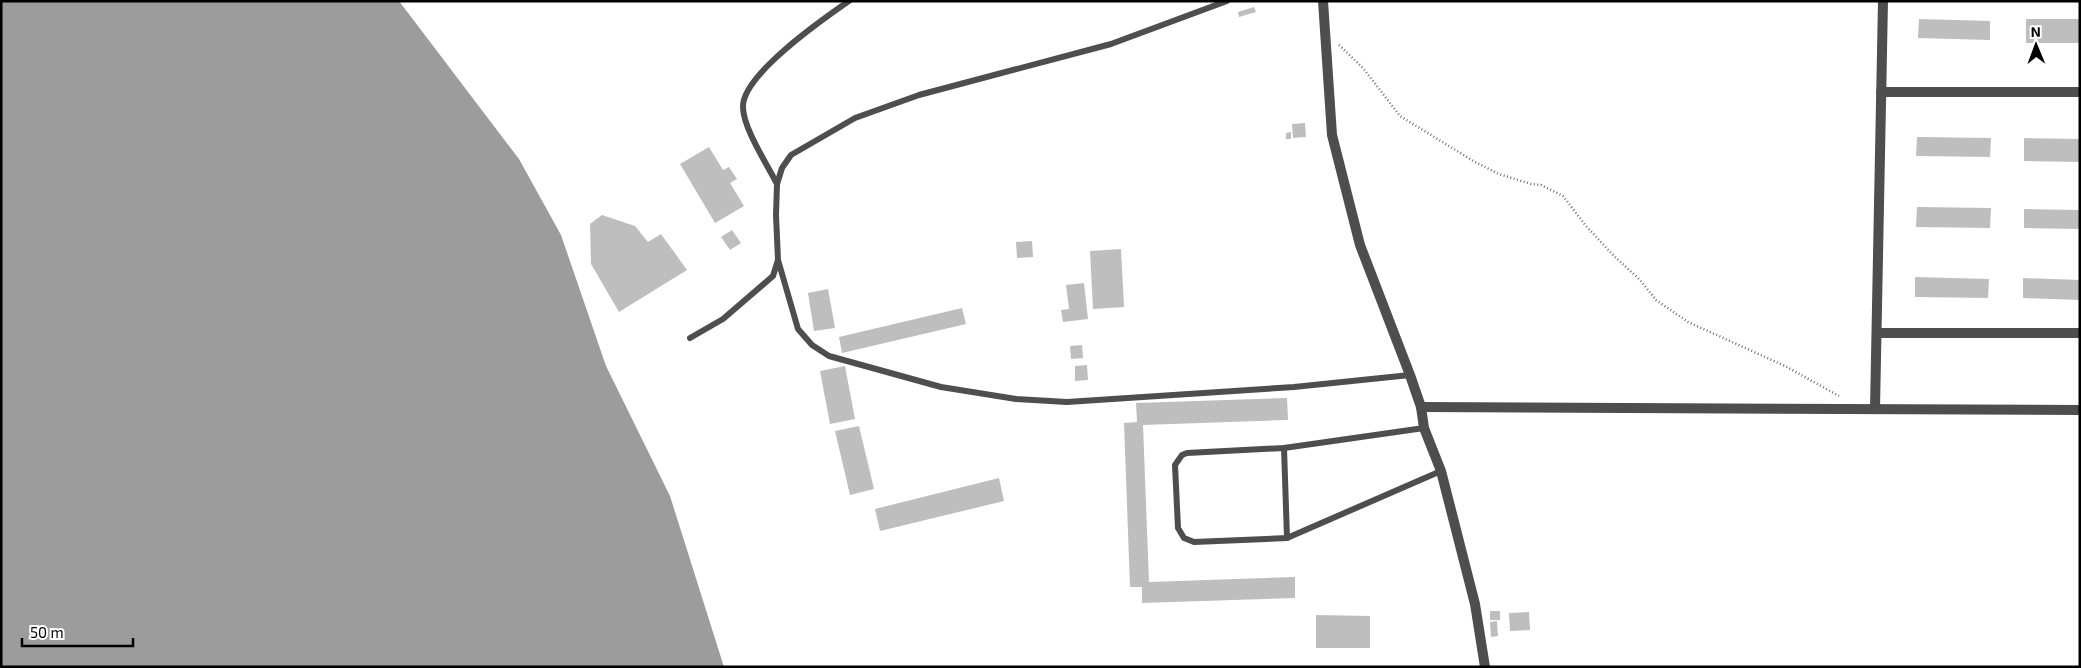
<svg xmlns="http://www.w3.org/2000/svg" width="2081" height="668" font-family="'Exo 2',sans-serif">
	<style>
		.water { fill: #9c9c9c }
		.building { fill: #bebebe }
		.lines { fill: none; stroke-linecap: round; stroke-linejoin: round }
		.path { stroke: #707070; stroke-width: 2.5; stroke-dasharray: 1 2.5; stroke-linecap: butt }
		.lane { stroke: #4e4e4e; stroke-width: 6 }
		.street { stroke: #4e4e4e; stroke-width: 10 }
	</style>
	<rect width="100%" height="100%" fill="#fff"/>
	<path class="water" d="M1,1H399L519,159L561,235L606,366L670,496L724,667H1Z"/>
	<g class="building">
		<path d="M1254,7L1256,12L1239,17L1238,12Z"/>
		<path d="M1919,19L1990,21V40L1918,38Z"/>
		<rect x="2026" y="19" width="54" height="24"/>
		<path d="M1305,123L1306,137L1293,138L1292,124Z"/>
		<path d="M1291,132V139H1286V133Z"/>
		<path d="M1917,137L1991,138L1990,157L1916,156Z"/>
		<path d="M2024,138L2080,139V162L2024,161Z"/>
		<path d="M709,147L723,170L729,167L737,179L730,183L744,206L715,223L680,164Z"/>
		<path d="M1917,207L1991,208L1990,228L1916,227Z"/>
		<path d="M2024,209L2080,210V229L2024,228Z"/>
		<path d="M602,215L635,226L648,242L661,234L687,270L619,312L591,264L590,224Z"/>
		<path d="M732,230L741,243L730,250L721,237Z"/>
		<path d="M1032,241L1033,257L1017,258L1016,242Z"/>
		<path d="M1121,249L1124,307L1093,309L1090,251Z"/>
		<path d="M1915,277L1989,279L1988,298L1915,297Z"/>
		<path d="M2023,278L2080,280V300L2023,298Z"/>
		<path d="M1084,283L1088,319L1063,322L1061,310L1069,309L1066,285Z"/>
		<path d="M828,289L835,328L814,331L808,293Z"/>
		<path d="M962,308L966,324L842,353L839,337Z"/>
		<path d="M1082,345L1083,358L1071,359L1070,346Z"/>
		<path d="M1087,365L1088,380L1075,381V366Z"/>
		<path d="M845,366L855,419L830,424L820,371Z"/>
		<path d="M1287,398L1288,420L1143,425L1149,582L1295,577V598L1142,603V587H1130L1124,423L1137,422L1136,403Z"/>
		<path d="M859,426L874,489L850,495L835,431Z"/>
		<path d="M999,478L1004,501L880,531L875,509Z"/>
		<rect x="1490" y="611" width="10" height="9"/>
		<path d="M1529,612L1530,630L1510,631L1509,613Z"/>
		<path d="M1316,615L1370,616V648H1316Z"/>
		<path d="M1497,621L1498,636L1491,637L1490,622Z"/>
	</g>
	<g class="lines">
		<path class="path" d="M1339,45L1363,68L1400,116L1475,162L1499,174L1531,184L1541,185L1563,196L1586,226L1614,256L1640,280L1656,300L1688,322L1785,366L1839,396"/>
		<g class="lane">
			<path d="M777,184C767,164 743,128 743,107C742,75 823,19 849,1"/>
			<path d="M778,260L798,329L812,345L829,356L941,387L1016,399L1067,402L1294,387L1410,375"/>
			<path d="M690,338L723,319L773,276L778,260L776,215L777,184L782,168L791,155L855,118L919,95L1111,44L1227,1"/>
			<path d="M1424,428L1284,448L1187,453L1182,455L1175,465L1178,528L1184,538L1194,542L1287,538L1441,471"/>
			<path d="M1284,448L1287,538"/>
		</g>
		<g class="street">
			<path d="M1323,1L1332,135L1360,245L1410,375L1421,407L1424,428L1441,471L1475,604L1485,667"/>
			<path d="M1881,92H2080"/>
			<path d="M1877,333H2080"/>
			<path d="M1421,407L2080,410"/>
			<path d="M1875,409L1883,1"/>
		</g>
	</g>
	<rect width="2081" height="668" fill="none" stroke="#000000" stroke-width="5"/>
	<g transform="translate(2036 45) rotate(359)" stroke="#ffffff" stroke-width="4" paint-order="stroke">
	<path d="M0-4L9 19L0 12L-9 19Z" fill="#000000"/>
	<text y="-8" font-size="14" font-weight="bold" text-anchor="middle" fill="#000000">N</text>
	</g>
	<path d="M22 638v8h111v-8" fill="none" stroke="#000000" stroke-width="2.5"/>
	<text x="30" y="638" font-size="15" fill="#000000" stroke="#ffffff" stroke-width="4" paint-order="stroke">50 m</text>
</svg>
